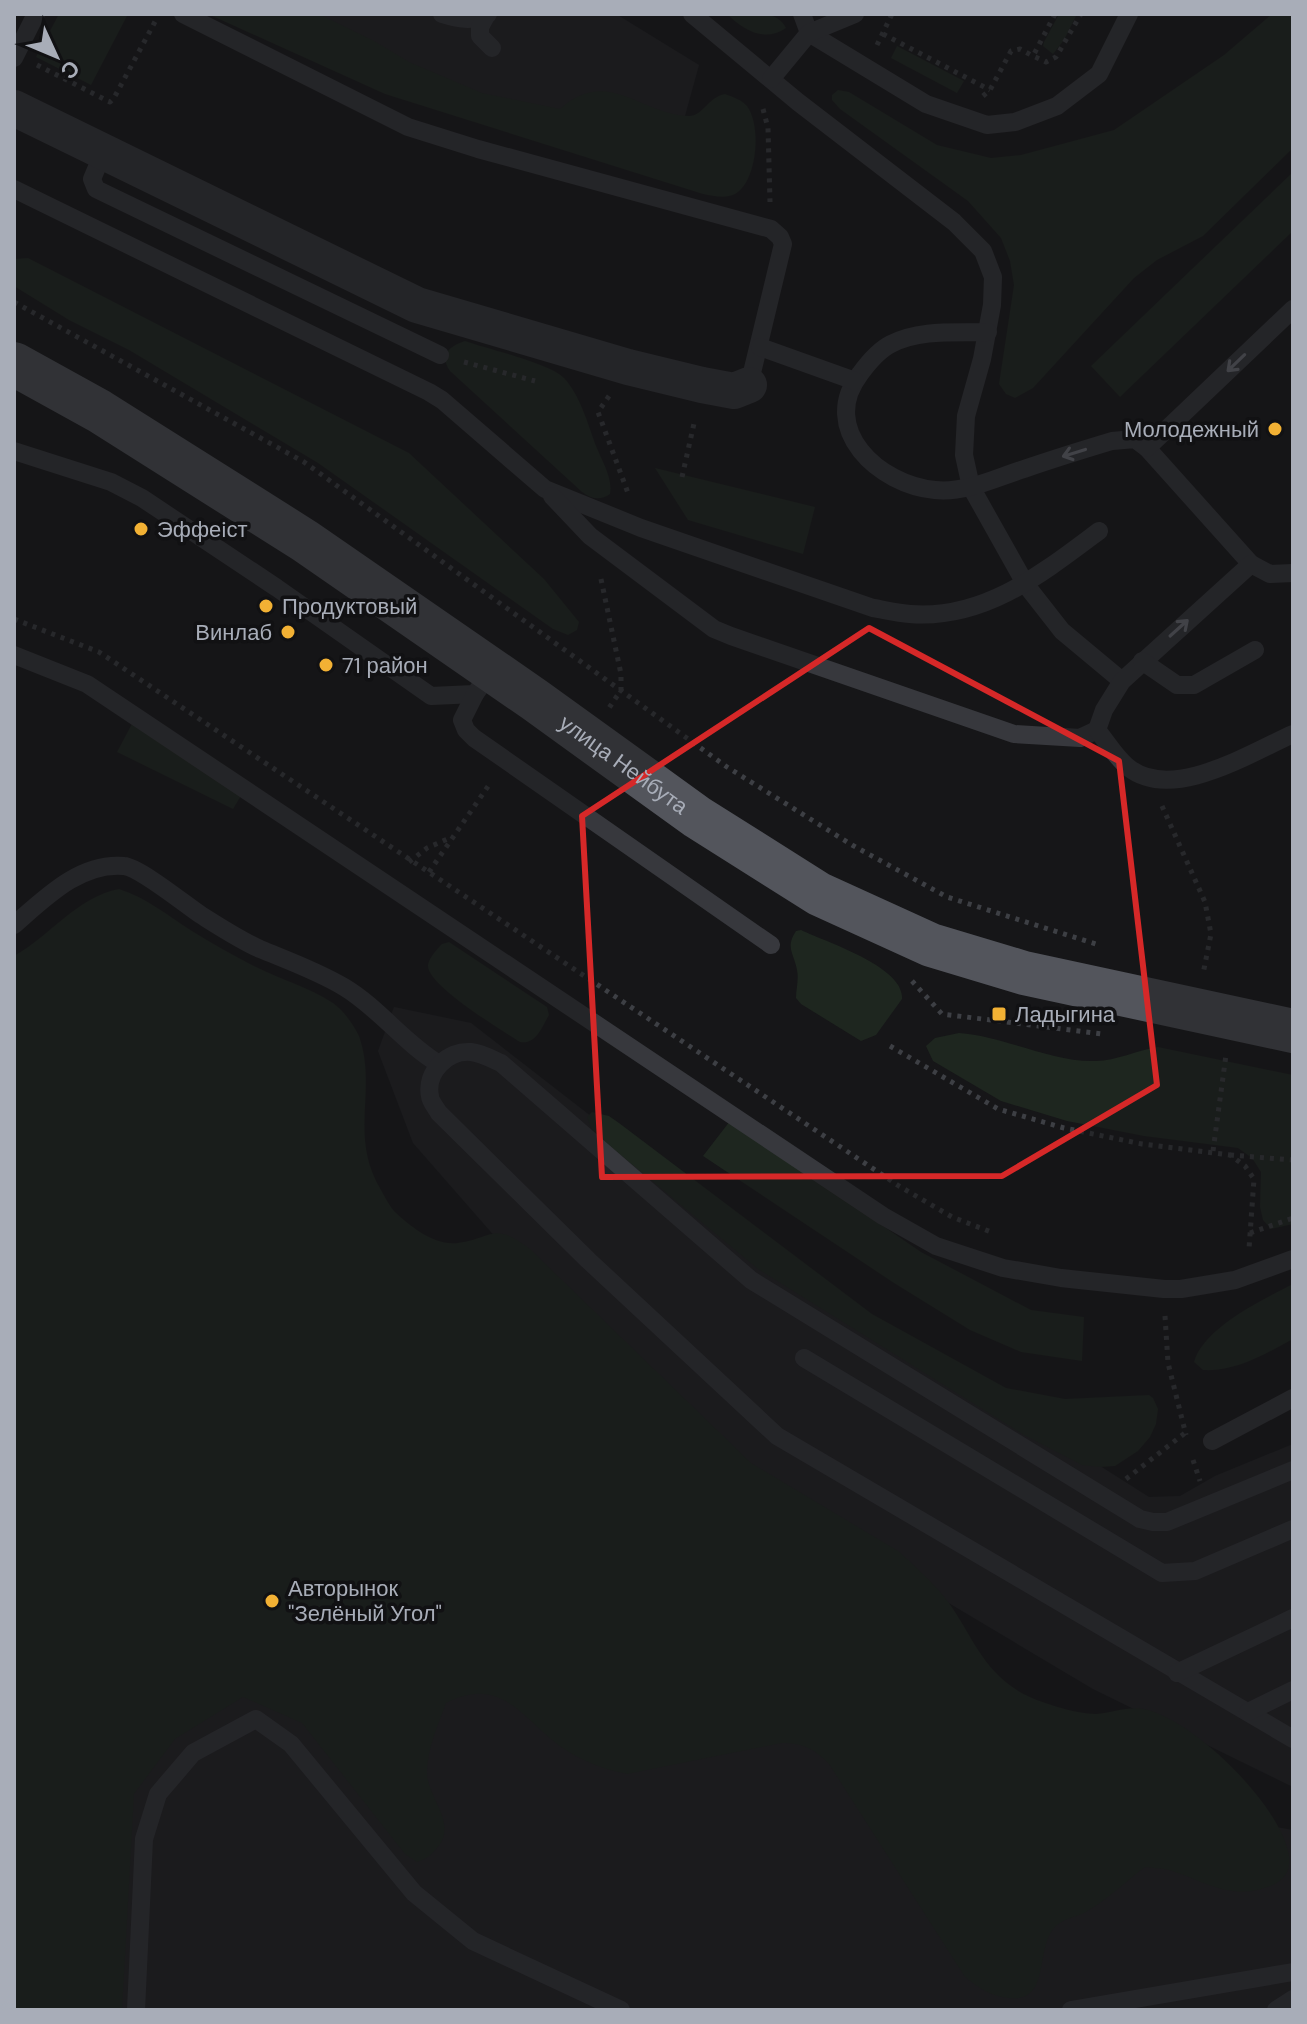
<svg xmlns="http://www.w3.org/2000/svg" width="1307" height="2024" font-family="'DM Sans',sans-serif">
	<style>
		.built { fill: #222225 }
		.green { fill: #1e261f }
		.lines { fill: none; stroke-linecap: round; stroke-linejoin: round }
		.path { stroke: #3d3f44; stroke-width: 5; stroke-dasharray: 4 6; stroke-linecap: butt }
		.service { stroke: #37383d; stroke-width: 18 }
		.minor { stroke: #37383d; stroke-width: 36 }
		.primary { stroke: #53555c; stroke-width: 44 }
		.oneway { stroke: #757881 }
		.marked { fill: none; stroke: #d62828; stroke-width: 6; stroke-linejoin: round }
		.poi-dot { fill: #f2b134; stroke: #111113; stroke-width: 3 }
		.labels { text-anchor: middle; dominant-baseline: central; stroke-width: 7; stroke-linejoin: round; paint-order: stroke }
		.poi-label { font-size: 22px; fill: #a8adb8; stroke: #111113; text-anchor: start }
		.street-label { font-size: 22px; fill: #a8adb8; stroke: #111113 }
	</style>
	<rect width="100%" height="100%" fill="#161618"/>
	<g class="built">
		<path d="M301,14H616L699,65L675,152L448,83Z"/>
		<path d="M394,1007L471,1023L784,1266L1149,1497L1180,1496L1215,1476L1293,1444V1787L1093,1689L774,1499L525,1271L413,1143L378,1051Z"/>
		<path d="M261,1459L800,1744L1293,1830V2010H14Z"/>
	</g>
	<g class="green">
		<path d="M59,14H128L91,85L36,57Z"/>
		<path d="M208,14H319L374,41L409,62L482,93L560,109C608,66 640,115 689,116C703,116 708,97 725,94C733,97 742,100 747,106C762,126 757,182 735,194C726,199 713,196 703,194L385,94Z"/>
		<path d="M727,14C746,14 777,8 786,28C765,43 743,30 727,14Z"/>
		<path d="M1059,14H1077L1064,40L1053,54L1043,46L1044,42Z"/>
		<path d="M1272,14H1293V148L1203,236L1157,260L1134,278L1033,388L1015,398L1006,394L999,384L1014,285L1010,261L1001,238L968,201L840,109L832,100V95L838,90L849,92L937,145L991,158L1021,155L1114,130L1224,55Z"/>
		<path d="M897,46L964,81L957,93L891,58Z"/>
		<path d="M1293,172V231L1120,397L1091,366Z"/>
		<path d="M28,258L409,453L544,579L579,622L577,630L568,635L553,629L318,463L129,350L69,320L14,286V259Z"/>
		<path d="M465,341C487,349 550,363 564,378C580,395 588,424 596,446C602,461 613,478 610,494C600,501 592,499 582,492L450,371C439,355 449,346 465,341Z"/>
		<path d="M655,468L815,507L803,554L688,520Z"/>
		<path d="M134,720L245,789L233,809L117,752Z"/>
		<path d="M119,889C147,898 167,915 192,931C211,943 231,954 250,964C278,979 307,986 333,1003C343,1010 354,1025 359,1036C378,1090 348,1135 381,1190C385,1197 389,1205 394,1211C410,1226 434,1246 458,1243C494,1238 493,1221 530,1249L751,1463L898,1551C916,1567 935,1584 949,1603C973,1637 982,1669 1020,1692C1037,1702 1076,1714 1096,1714C1112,1713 1128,1706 1144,1709C1193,1719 1282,1806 1289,1856C1291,1869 1285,1880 1273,1885C1230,1902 1208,1882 1169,1870C1161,1868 1152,1868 1145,1867C1125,1882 1107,1900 1086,1912C1077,1917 1065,1918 1057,1925C1033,1946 1053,2003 1009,1998C990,1996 979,1988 965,1977L829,1764C815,1749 803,1743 782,1743L627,1774C607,1770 587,1763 569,1752C525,1726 506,1672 446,1703C438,1726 428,1746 427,1771C426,1797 459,1823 437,1848C431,1855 427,1859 417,1862L405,1854L302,1723L243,1697L175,1739L134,1794L122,2010H14V956C50,936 77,897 119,889Z"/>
		<path d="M801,930C826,942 905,967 902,999L876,1035L861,1041L801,1004L796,998C796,989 799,979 797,970C794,953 785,948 796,931Z"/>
		<path d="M449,942L547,1007L549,1015C542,1027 536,1045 520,1042C503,1031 426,985 428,965C429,958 437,949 442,944Z"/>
		<path d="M959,1033C1004,1036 1053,1063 1096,1061C1116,1061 1137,1050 1158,1047L1293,1075V1224L1271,1229L1263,1220L1260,1207L1261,1172L1252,1158L1238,1148L1144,1136L1067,1121L1001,1101L933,1061L926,1046L935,1038Z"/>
		<path d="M592,1112L609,1116L619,1123L872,1314L1006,1388L1065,1399L1149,1395L1153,1398L1158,1409L1156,1424L1150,1437L1138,1451L1115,1466L1100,1467L1082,1465L1024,1435L758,1269L598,1136L591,1128L587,1117Z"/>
		<path d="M730,1121L921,1252L1031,1310L1084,1317L1082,1361L1021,1352L970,1330L894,1283L703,1156Z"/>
		<path d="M1293,1284V1339C1265,1354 1236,1372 1203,1370L1194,1362C1203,1328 1263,1299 1293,1284Z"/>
	</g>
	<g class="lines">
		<g class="path">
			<path d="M1055,14L1033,56L1046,62L1056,57L1081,14"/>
			<path d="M883,34L990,90"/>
			<path d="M877,45L892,14"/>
			<path d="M37,65L110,102L114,98L157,18"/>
			<path d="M983,96L990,90L1011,51L1020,49L1033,56"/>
			<path d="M763,109L768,128L770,202"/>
			<path d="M14,302L304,462L727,767L852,845L947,897L1099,945"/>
			<path d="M464,362L535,381"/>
			<path d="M609,396L598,412L628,493"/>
			<path d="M682,477L695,419"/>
			<path d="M601,579L621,674V690L609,708"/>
			<path d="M14,619L99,652L899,1186L952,1217L991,1232"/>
			<path d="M1162,806L1205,902L1211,934L1203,974"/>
			<path d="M409,862L427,848L452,837"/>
			<path d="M429,872L491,782"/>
			<path d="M912,981L942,1014L1103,1034"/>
			<path d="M890,1046L998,1109L1064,1128L1142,1144L1230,1155L1245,1166L1254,1179L1249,1249"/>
			<path d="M1213,1151L1226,1055"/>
			<path d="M1230,1155L1293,1160"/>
			<path d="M1250,1233L1293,1218"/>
			<path d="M1165,1316L1168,1363L1186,1435"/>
			<path d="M1193,1460L1200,1481"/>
			<path d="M1126,1479L1185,1433"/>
		</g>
		<g class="service">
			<path d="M183,14L408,127L478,149L771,229L780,237L783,244L749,385"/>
			<path d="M442,14C458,19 473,22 488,14"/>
			<path d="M692,14L798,102L954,222L983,251L993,277L992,305L982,359L966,416L964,455L971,487L1026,585L1062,631L1122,681"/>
			<path d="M802,14L809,33L926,104L987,125L1015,122L1057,106L1099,74L1129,14"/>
			<path d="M486,16L480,27V36L492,48"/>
			<path d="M14,58L36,14"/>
			<path d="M771,79L809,33L855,14"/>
			<path d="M103,153L92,179L96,189L440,355"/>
			<path d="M14,189L429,392L442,400L545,489L641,528L873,608C885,610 898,613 910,614C984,620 1043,573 1099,531"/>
			<path d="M988,332C956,333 920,329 891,344C879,350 868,363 860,374C818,429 879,485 935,490C967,493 995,478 1024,469C1053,459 1082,450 1112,441L1135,439L1147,448L1251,564"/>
			<path d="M760,347L855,381"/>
			<path d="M1147,448L1293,309"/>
			<path d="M14,451L111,482L142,498L277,588L431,696L475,694L492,670"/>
			<path d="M552,496L590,536L714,629L731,636L1014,734L1080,738L1097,730"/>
			<path d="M1293,573L1270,574L1251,564L1122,681L1104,710L1097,730C1107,742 1117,759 1129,768C1173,802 1250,753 1293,734"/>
			<path d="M14,655L87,684L883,1216L936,1246L1003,1268L1061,1278L1164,1289H1181L1235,1280L1293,1259"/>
			<path d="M1142,661L1177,685H1194L1255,650"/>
			<path d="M475,694L462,720L466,730L474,738L771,945"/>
			<path d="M14,925C45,898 80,862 124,866C139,867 186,905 201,915C220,927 240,940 260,949C289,961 317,971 344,987C379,1008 404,1043 439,1064"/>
			<path d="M804,1358L1162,1573L1195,1571L1293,1529"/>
			<path d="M1212,1441L1293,1398"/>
			<path d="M1293,1470L1167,1522H1153L1140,1519L751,1280L501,1063C492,1059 481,1053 471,1052C448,1050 425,1072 430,1096C430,1101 436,1108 439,1113L588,1260L777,1436L1293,1739"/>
			<path d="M1177,1673L1293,1618"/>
			<path d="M1248,1712L1293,1690"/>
			<path d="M136,2010L144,1839L158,1794L193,1753L256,1719L291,1744L414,1893L473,1941L621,2010"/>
			<path d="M1071,2010L1293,1972"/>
			<path d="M1276,2010L1293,1999"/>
		</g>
		<path class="minor" d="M14,108L417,305L628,367L702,385L734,391L749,385"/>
		<path class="primary" id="s1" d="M14,364L99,411L305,541L535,700L697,817L819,894L931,945L1024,973L1293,1031"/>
	</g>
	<defs><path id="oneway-shaft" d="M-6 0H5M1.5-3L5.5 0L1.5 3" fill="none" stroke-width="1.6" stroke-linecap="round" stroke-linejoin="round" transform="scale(2)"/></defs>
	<g class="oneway">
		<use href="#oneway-shaft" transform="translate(1236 363) rotate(136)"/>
		<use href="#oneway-shaft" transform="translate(1074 453) rotate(163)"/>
		<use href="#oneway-shaft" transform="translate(1179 628) rotate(-42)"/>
	</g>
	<path d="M0 0H1307V2024H0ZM869,628L1119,761L1157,1085L1002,1176L602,1177L582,816Z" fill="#161618" fill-opacity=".55" fill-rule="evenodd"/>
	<path class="marked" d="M869,628L1119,761L1157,1085L1002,1176L602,1177L582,816Z"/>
	<g class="poi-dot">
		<circle cx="1275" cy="429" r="8"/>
		<circle cx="141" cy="529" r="8"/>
		<circle cx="266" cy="606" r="8"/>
		<circle cx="288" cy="632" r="8"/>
		<circle cx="326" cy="665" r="8"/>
		<rect x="991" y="1006" width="16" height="16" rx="4"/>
		<circle cx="272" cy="1601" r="8"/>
	</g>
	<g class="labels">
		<g class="poi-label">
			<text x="1259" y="429" text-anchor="end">Молодежный</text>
			<text x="157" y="529">Эффеiст</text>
			<text x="282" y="606">Продуктовый</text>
			<text x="272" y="632" text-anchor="end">Винлаб</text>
			<text x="342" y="665">71 район</text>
			<text x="1015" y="1014">Ладыгина</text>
			<text x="288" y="1588">Авторынок<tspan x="288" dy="25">"Зелёный Угол"</tspan></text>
		</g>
		<g class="street-label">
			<text stroke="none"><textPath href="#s1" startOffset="730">улица Нейбута</textPath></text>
		</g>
	</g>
	<rect width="1307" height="2024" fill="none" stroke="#a8adb8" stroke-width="32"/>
	<g transform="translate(56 56) rotate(134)" stroke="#111113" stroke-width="6" paint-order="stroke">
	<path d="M0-6L14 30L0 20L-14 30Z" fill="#a8adb8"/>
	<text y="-12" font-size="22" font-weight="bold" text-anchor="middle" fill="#a8adb8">С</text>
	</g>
</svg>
